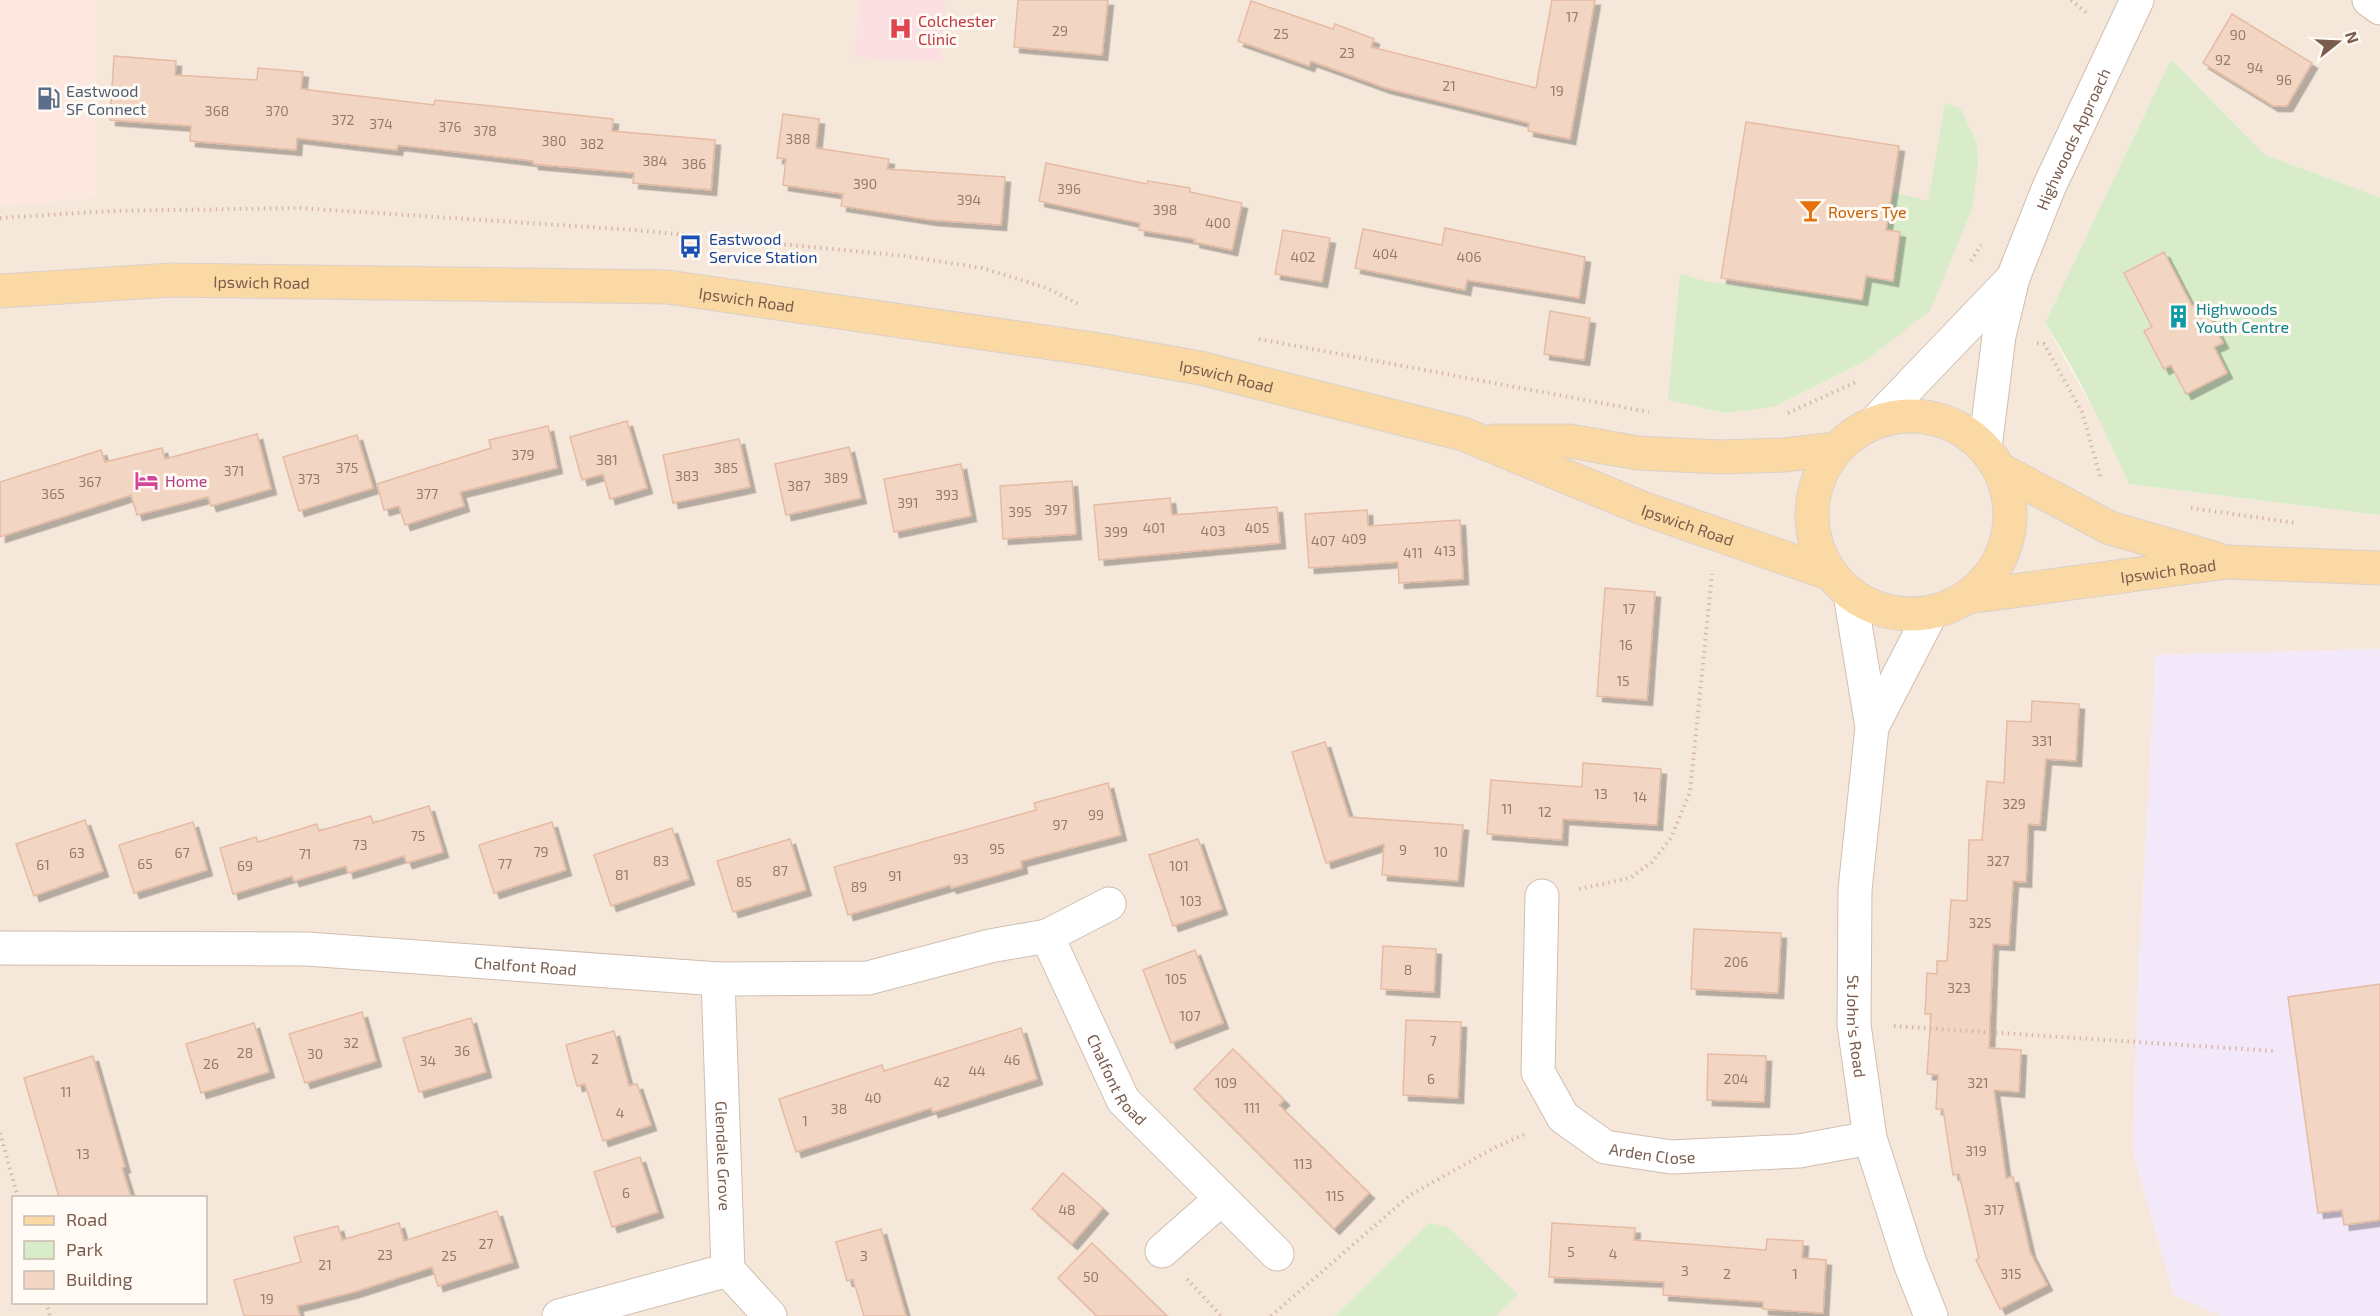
<svg xmlns="http://www.w3.org/2000/svg" width="2380" height="1316" font-family="'Exo 2',sans-serif">
	<style>
		.residential { fill: #f5e8da; fill-rule: evenodd }
		.commercial { fill: #fde8e0 }
		.education { fill: #f3e8fa }
		.medical { fill: #fbdfe3 }
		.green { fill: #d8ecc9 }
		.building { fill: #f3d5c3; stroke: #e6bba3; stroke-width: 1.5; filter: url(#shadow) }
		.lines { fill: none; stroke-linecap: round; stroke-linejoin: round }
		.minor-casing { stroke: #d1beb0; stroke-width: 35 }
		.tertiary-casing { stroke: #d1beb0; stroke-width: 35 }
		.primary-casing { stroke: #dad1cd; stroke-width: 35 }
		.path { stroke: #d9b8a5; stroke-width: 4; stroke-dasharray: 1.5 4.5; stroke-linecap: butt }
		.minor { stroke: #fff; stroke-width: 33 }
		.tertiary { stroke: #fff; stroke-width: 33 }
		.primary { stroke: #fbd9a5; stroke-width: 33 }
		.labels { text-anchor: middle; dominant-baseline: central; stroke-width: 6; stroke-linejoin: round; paint-order: stroke }
		.number-label { font-size: 14px; fill: #987a6a }
		.health-label { font-size: 16px; fill: #be3a42; stroke: #fffaf3; text-anchor: start }
		.service-label { font-size: 16px; fill: #4e5e75; stroke: #fffaf3; text-anchor: start }
		.street-label { font-size: 16px; fill: #7a5c4d; stroke: #fffaf3 }
		.food-label { font-size: 16px; fill: #c56008; stroke: #fffaf3; text-anchor: start }
		.transit-label { font-size: 16px; fill: #164399; stroke: #fffaf3; text-anchor: start }
		.culture-label { font-size: 16px; fill: #0d838f; stroke: #fffaf3; text-anchor: start }
		.hotel-label { font-size: 16px; fill: #b23c85; stroke: #fffaf3; text-anchor: start }
	</style>
	<defs>
		<filter id="shadow"><feDropShadow dx="5.5" dy="5.5" stdDeviation="0" flood-color="#0004"/></filter>
	</defs>
	<rect width="100%" height="100%" fill="#fdf6ec"/>
	<path class="residential" d="M0,0H2380V197L2265,155L2171,59L2045,323L2101,423L2129,484L2380,515V649L2156,655L2138,984L2133,1152L2174,1295L2222,1316H0ZM14,1198H206V1302H14Z"/>
	<path class="commercial" d="M0,0H96L97,198L0,206Z"/>
	<path class="education" d="M2380,649V1316H2222L2174,1295L2133,1152L2138,984L2156,655Z"/>
	<path class="medical" d="M861,0H945L941,62L854,57Z"/>
	<g class="green">
		<path d="M2171,59L2265,155L2380,197V515L2129,484C2104,429 2078,374 2045,323Z"/>
		<path d="M1945,103L1960,108L1977,143L1978,164L1972,209L1930,311L1865,361L1773,407L1725,413L1668,400L1680,274L1709,282L1862,300L1866,276L1893,280L1900,233L1886,230L1892,192L1928,201Z"/>
		<path d="M1429,1223L1448,1227L1518,1295L1496,1316H1335Z"/>
	</g>
	<g class="building">
		<path d="M1018,0H1108L1102,55L1014,47Z"/>
		<path d="M1552,0H1595L1570,139L1528,131L1529,123L1385,88L1311,61L1309,66L1238,41L1251,1L1333,29L1335,24L1374,39L1371,47L1536,88Z"/>
		<path d="M2232,14L2312,63L2287,106H2273L2203,63Z"/>
		<path d="M114,56L176,61L175,75L257,80L258,68L303,72L301,89L434,105L435,100L613,119L612,131L715,140L711,190L633,183L634,173L533,164V161L398,145L397,150L297,138L296,150L190,141L191,126L110,120Z"/>
		<path d="M783,114L819,119L816,148L889,159L887,169L1005,177L1001,225L931,220L841,206L843,194L783,185L786,159L777,158Z"/>
		<path d="M1746,122L1899,146L1886,230L1900,232L1893,281L1866,276L1862,300L1721,278Z"/>
		<path d="M1046,163L1147,184L1148,181L1190,188V192L1242,203L1232,250L1194,242L1195,239L1139,230L1140,223L1039,201Z"/>
		<path d="M1445,228L1585,257L1579,298L1467,280L1465,290L1355,268L1363,229L1442,245Z"/>
		<path d="M1283,230L1330,238L1322,282L1275,274Z"/>
		<path d="M2164,252L2192,306L2202,301L2223,343L2214,347L2227,373L2186,394L2171,365L2164,369L2144,331L2152,327L2124,273Z"/>
		<path d="M1550,311L1590,318L1584,360L1544,354Z"/>
		<path d="M627,421L647,488L610,499L603,474L582,480L570,437Z"/>
		<path d="M548,426L557,468L460,492L464,506L405,525L399,506L384,510L377,484L491,448L489,440Z"/>
		<path d="M257,434L271,489L211,506L208,497L137,515L131,495L0,537V482L101,450L105,462L162,448L165,459Z"/>
		<path d="M357,435L373,488L299,511L283,457Z"/>
		<path d="M739,439L750,487L673,503L663,455Z"/>
		<path d="M849,447L861,498L786,515L775,464Z"/>
		<path d="M961,464L971,516L894,532L884,479Z"/>
		<path d="M1072,481L1076,534L1003,539L1000,486Z"/>
		<path d="M1170,498L1172,515L1277,507L1280,543L1099,560L1094,505Z"/>
		<path d="M1367,510L1368,526L1460,520L1463,579L1399,583L1398,562L1309,568L1305,514Z"/>
		<path d="M1605,588L1655,592L1647,700L1597,696Z"/>
		<path d="M2032,701L2079,704L2076,761L2046,759L2040,825L2028,824L2026,882L2013,881L2009,945L1993,944L1989,1048L2021,1050L2019,1092L1994,1090L2006,1178L2013,1177L2030,1252L2047,1285L2000,1309L1976,1260L1979,1258L1959,1174L1953,1175L1943,1109H1936L1938,1075L1927,1074L1931,1014H1925L1927,973L1937,974V961H1947L1951,900L1967,901L1969,840H1982L1987,781L2004,783L2007,721L2031,722Z"/>
		<path d="M1325,742L1349,817L1463,825L1458,881L1382,875L1384,844L1326,863L1292,752Z"/>
		<path d="M1583,763L1661,769L1657,825L1563,819L1562,840L1487,834L1491,780L1582,787Z"/>
		<path d="M1108,783L1121,835L1021,861L1022,868L951,888L950,885L848,915L834,867L1036,810L1034,803Z"/>
		<path d="M429,806L443,852L407,863L404,856L348,873L346,866L294,881L292,876L233,894L220,848L256,837L258,842L317,824L319,831L371,816L373,823Z"/>
		<path d="M85,820L103,871L34,896L16,844Z"/>
		<path d="M193,822L207,870L134,893L119,845Z"/>
		<path d="M552,822L566,870L494,893L479,845Z"/>
		<path d="M672,828L689,879L611,906L594,855Z"/>
		<path d="M790,839L806,890L733,912L717,861Z"/>
		<path d="M1198,839L1222,909L1173,926L1149,855Z"/>
		<path d="M1694,929L1781,933L1778,993L1691,989Z"/>
		<path d="M1383,946L1436,949L1434,992L1381,989Z"/>
		<path d="M1195,950L1223,1023L1171,1043L1143,970Z"/>
		<path d="M2380,984V1220L2344,1225L2342,1210L2318,1213L2288,997Z"/>
		<path d="M362,1012L376,1061L305,1083L289,1034Z"/>
		<path d="M471,1018L486,1072L419,1092L403,1038Z"/>
		<path d="M1406,1020L1461,1022L1458,1098L1403,1095Z"/>
		<path d="M254,1023L269,1072L201,1093L186,1044Z"/>
		<path d="M1021,1028L1037,1079L933,1112L931,1108L796,1152L779,1099L882,1065L884,1071Z"/>
		<path d="M614,1031L629,1086L637,1084L651,1125L603,1141L585,1084L577,1086L566,1045Z"/>
		<path d="M1233,1049L1284,1100L1279,1105L1369,1193L1334,1229L1194,1089Z"/>
		<path d="M1708,1054L1766,1056L1764,1102L1707,1100Z"/>
		<path d="M93,1056L125,1167L122,1168L131,1197H59L24,1078Z"/>
		<path d="M640,1157L658,1212L612,1227L594,1172Z"/>
		<path d="M1063,1173L1103,1208L1072,1244L1032,1209Z"/>
		<path d="M497,1211L513,1262L438,1286L432,1267L354,1292L297,1306L300,1316H244L234,1280L301,1262L294,1237L338,1226L342,1240L399,1223L404,1241Z"/>
		<path d="M1552,1223L1635,1228L1634,1240L1766,1250L1767,1239L1803,1241L1802,1258L1826,1260L1823,1313L1763,1309V1302L1663,1295L1664,1282L1549,1277Z"/>
		<path d="M881,1229L906,1316H864L853,1279L847,1281L836,1242Z"/>
		<path d="M1092,1243L1167,1316H1097L1058,1278Z"/>
	</g>
	<g class="lines">
		<defs>
			<g id="minor">
				<path d="M2369,0L2380,8"/>
				<path id="s1" d="M1542,896L1538,1072L1563,1117L1605,1147L1671,1157L1799,1151L1870,1138"/>
				<path id="s2" d="M1047,936L1123,1100L1277,1254"/>
				<path id="s3" d="M0,948L307,949L718,979L868,978L990,946L1047,936L1109,904"/>
				<path id="s4" d="M718,979L728,1270L770,1316"/>
				<path d="M1162,1251L1221,1199"/>
				<path d="M559,1316L728,1270"/>
			</g>
			<g id="tertiary">
				<path d="M1876,421L2012,279"/>
				<path id="s5" d="M1985,448L1999,336L2013,278L2049,187L2137,0"/>
				<path id="s6" d="M1850,594L1872,727L1855,890L1854,1025L1870,1138L1910,1263L1931,1316"/>
				<path d="M1872,727L1931,613"/>
			</g>
			<g id="primary">
				<path id="s7" d="M0,291L171,280L668,287L1093,349L1200,368L1463,434L1642,508L1831,574"/>
				<circle cx="1911" cy="515" r="99"/>
				<path d="M1495,441H1570L1638,453L1720,457L1784,455L1836,449"/>
				<path d="M2001,470L2110,528L2217,559"/>
				<path id="s8" d="M1968,597L2227,562L2380,568"/>
			</g>
		</defs>
		<use href="#minor" class="minor-casing"/>
		<use href="#tertiary" class="tertiary-casing"/>
		<use href="#primary" class="primary-casing"/>
		<g class="path">
			<path d="M2071,0L2088,14"/>
			<path d="M0,218L110,211L300,208L635,230L905,256L982,268L1047,288L1080,305"/>
			<path d="M1971,261L1981,245"/>
			<path d="M1259,339L1649,412"/>
			<path d="M2037,343L2044,344L2082,412L2101,479"/>
			<path d="M1788,413L1858,381"/>
			<path d="M2191,508L2296,523"/>
			<path d="M1579,889L1630,878L1652,862L1671,838L1690,792L1712,574"/>
			<path d="M1894,1026L2274,1051"/>
			<path d="M0,1133L18,1198"/>
			<path d="M1187,1279L1221,1316"/>
			<path d="M46,1302L50,1316"/>
			<path d="M1271,1316L1410,1195L1494,1148L1527,1133"/>
		</g>
		<use href="#minor" class="minor"/>
		<use href="#tertiary" class="tertiary"/>
		<use href="#primary" class="primary"/>
	</g>
	<defs>
		<symbol id="hospital-bare" viewBox="-9 -9 18 18"><path d="M-5-5h3v3.5h4V-5h3V5h-3V1.5h-4V5h-3Z" fill="#e0444e" stroke="#fffaf3" stroke-width="2.5" paint-order="stroke"/></symbol>
		<symbol id="fuel-bare" viewBox="-9 -9 18 18"><path d="M-5.5-6h7V0h2V4h1.3V-2.5L3-4.5l.8-.8L6-3V5H2.5V1h-1V6h-7ZM-4.2-4.7v3.2H.2V-4.7Z" fill="#5c6f8a" stroke="#fffaf3" stroke-width="2.5" paint-order="stroke"/></symbol>
		<symbol id="bar-bare" viewBox="-9 -9 18 18"><path d="M-6-5H6L.8 .8V4.5H3.5V6h-7V4.5H-.8V.8Z" fill="#e8710a" stroke="#fffaf3" stroke-width="2.5" paint-order="stroke"/></symbol>
		<symbol id="bus-bare" viewBox="-9 -9 18 18"><path d="M-5-6H5V4H4V6H2V4H-2V6H-4V4H-5ZM-3.5-4V0h7V-4ZM-3.5 1.2v1.5H-2V1.2ZM2 1.2v1.5H3.5V1.2Z" fill="#1a4fb4" stroke="#fffaf3" stroke-width="2.5" paint-order="stroke"/></symbol>
		<symbol id="building-bare" viewBox="-9 -9 18 18"><path d="M-4-6H4V6H1V3H-1V6H-4ZM-2.5-4.3h1.7v1.8h-1.7ZM.8-4.3h1.7v1.8H.8ZM-2.5-1h1.7V.8h-1.7ZM.8-1h1.7V.8H.8Z" fill="#0f9aa8" stroke="#fffaf3" stroke-width="2.5" paint-order="stroke"/></symbol>
		<symbol id="hotel-bare" viewBox="-9 -9 18 18"><path d="M-6-4.5h1.5V1H6V5H4.5V3h-9V5H-6ZM-4 0a1.8 1.8 0 1 1 3.6 0ZM.5 0V-2.5h3Q6-2.5 6 0Z" fill="#d1479c" stroke="#fffaf3" stroke-width="2.5" paint-order="stroke"/></symbol>
	</defs>
	<g fill-rule="evenodd">
		<use href="#hospital-bare" x="884" y="12" width="33" height="33"/>
		<use href="#fuel-bare" x="32" y="82" width="33" height="33"/>
		<use href="#bar-bare" x="1794" y="194" width="33" height="33"/>
		<use href="#bus-bare" x="674" y="230" width="33" height="33"/>
		<use href="#building-bare" x="2162" y="300" width="33" height="33"/>
		<use href="#hotel-bare" x="130" y="464" width="33" height="33"/>
	</g>
	<g class="labels">
		<g class="number-label">
			<text x="1572" y="16">17</text>
			<text x="1060" y="30">29</text>
			<text x="1281" y="33">25</text>
			<text x="2238" y="34">90</text>
			<text x="1347" y="52">23</text>
			<text x="2223" y="59">92</text>
			<text x="2255" y="67">94</text>
			<text x="2284" y="79">96</text>
			<text x="1449" y="85">21</text>
			<text x="1557" y="90">19</text>
			<text x="217" y="110">368</text>
			<text x="277" y="110">370</text>
			<text x="343" y="119">372</text>
			<text x="381" y="123">374</text>
			<text x="450" y="126">376</text>
			<text x="485" y="130">378</text>
			<text x="798" y="138">388</text>
			<text x="554" y="140">380</text>
			<text x="592" y="143">382</text>
			<text x="655" y="160">384</text>
			<text x="694" y="163">386</text>
			<text x="865" y="183">390</text>
			<text x="1069" y="188">396</text>
			<text x="969" y="199">394</text>
			<text x="1165" y="209">398</text>
			<text x="1218" y="222">400</text>
			<text x="1385" y="253">404</text>
			<text x="1303" y="256">402</text>
			<text x="1469" y="256">406</text>
			<text x="523" y="454">379</text>
			<text x="607" y="459">381</text>
			<text x="347" y="467">375</text>
			<text x="726" y="467">385</text>
			<text x="234" y="470">371</text>
			<text x="687" y="475">383</text>
			<text x="836" y="477">389</text>
			<text x="309" y="478">373</text>
			<text x="90" y="481">367</text>
			<text x="799" y="485">387</text>
			<text x="53" y="493">365</text>
			<text x="427" y="493">377</text>
			<text x="947" y="494">393</text>
			<text x="908" y="502">391</text>
			<text x="1056" y="509">397</text>
			<text x="1020" y="511">395</text>
			<text x="1154" y="527">401</text>
			<text x="1257" y="527">405</text>
			<text x="1213" y="530">403</text>
			<text x="1116" y="531">399</text>
			<text x="1354" y="538">409</text>
			<text x="1323" y="540">407</text>
			<text x="1445" y="550">413</text>
			<text x="1413" y="552">411</text>
			<text x="1629" y="608">17</text>
			<text x="1626" y="644">16</text>
			<text x="1623" y="680">15</text>
			<text x="2042" y="740">331</text>
			<text x="1601" y="793">13</text>
			<text x="1640" y="796">14</text>
			<text x="2014" y="803">329</text>
			<text x="1507" y="808">11</text>
			<text x="1545" y="811">12</text>
			<text x="1096" y="814">99</text>
			<text x="1060" y="824">97</text>
			<text x="418" y="835">75</text>
			<text x="360" y="844">73</text>
			<text x="997" y="848">95</text>
			<text x="1403" y="849">9</text>
			<text x="541" y="851">79</text>
			<text x="1441" y="851">10</text>
			<text x="77" y="852">63</text>
			<text x="182" y="852">67</text>
			<text x="305" y="853">71</text>
			<text x="961" y="858">93</text>
			<text x="661" y="860">83</text>
			<text x="1998" y="860">327</text>
			<text x="145" y="863">65</text>
			<text x="505" y="863">77</text>
			<text x="43" y="864">61</text>
			<text x="245" y="865">69</text>
			<text x="1179" y="865">101</text>
			<text x="780" y="870">87</text>
			<text x="622" y="874">81</text>
			<text x="895" y="875">91</text>
			<text x="744" y="881">85</text>
			<text x="859" y="886">89</text>
			<text x="1191" y="900">103</text>
			<text x="1980" y="922">325</text>
			<text x="1736" y="961">206</text>
			<text x="1408" y="969">8</text>
			<text x="1176" y="978">105</text>
			<text x="1959" y="987">323</text>
			<text x="1190" y="1015">107</text>
			<text x="1433" y="1040">7</text>
			<text x="351" y="1042">32</text>
			<text x="462" y="1050">36</text>
			<text x="245" y="1052">28</text>
			<text x="315" y="1053">30</text>
			<text x="595" y="1058">2</text>
			<text x="1012" y="1059">46</text>
			<text x="428" y="1060">34</text>
			<text x="211" y="1063">26</text>
			<text x="977" y="1070">44</text>
			<text x="1431" y="1078">6</text>
			<text x="1736" y="1078">204</text>
			<text x="942" y="1081">42</text>
			<text x="1226" y="1082">109</text>
			<text x="1978" y="1082">321</text>
			<text x="66" y="1091">11</text>
			<text x="873" y="1097">40</text>
			<text x="1252" y="1107">111</text>
			<text x="839" y="1108">38</text>
			<text x="620" y="1112">4</text>
			<text x="805" y="1120">1</text>
			<text x="1976" y="1150">319</text>
			<text x="83" y="1153">13</text>
			<text x="1303" y="1163">113</text>
			<text x="626" y="1192">6</text>
			<text x="1335" y="1195">115</text>
			<text x="1067" y="1209">48</text>
			<text x="1994" y="1209">317</text>
			<text x="486" y="1243">27</text>
			<text x="1571" y="1251">5</text>
			<text x="1613" y="1253">4</text>
			<text x="385" y="1254">23</text>
			<text x="449" y="1255">25</text>
			<text x="864" y="1255">3</text>
			<text x="325" y="1264">21</text>
			<text x="1685" y="1270">3</text>
			<text x="1727" y="1273">2</text>
			<text x="1795" y="1273">1</text>
			<text x="2011" y="1273">315</text>
			<text x="1091" y="1276">50</text>
			<text x="267" y="1298">19</text>
		</g>
		<g class="health-label">
			<text x="918" y="20">Colchester<tspan x="918" dy="18">Clinic</tspan></text>
		</g>
		<g class="service-label">
			<text x="66" y="90">Eastwood<tspan x="66" dy="18">SF Connect</tspan></text>
		</g>
		<g class="street-label">
			<text stroke="none"><textPath href="#s5" startOffset="324">Highwoods Approach</textPath></text>
			<text stroke="none"><textPath href="#s7" startOffset="262">Ipswich Road</textPath></text>
			<text stroke="none"><textPath href="#s7" startOffset="748">Ipswich Road</textPath></text>
			<text stroke="none"><textPath href="#s7" startOffset="1234">Ipswich Road</textPath></text>
			<text stroke="none"><textPath href="#s7" startOffset="1720">Ipswich Road</textPath></text>
			<text stroke="none"><textPath href="#s8" startOffset="202">Ipswich Road</textPath></text>
			<text stroke="none"><textPath href="#s3" startOffset="526">Chalfont Road</textPath></text>
			<text stroke="none"><textPath href="#s6" startOffset="435">St John's Road</textPath></text>
			<text stroke="none"><textPath href="#s2" startOffset="160">Chalfont Road</textPath></text>
			<text stroke="none"><textPath href="#s1" startOffset="327">Arden Close</textPath></text>
			<text stroke="none"><textPath href="#s4" startOffset="177">Glendale Grove</textPath></text>
		</g>
		<g class="food-label">
			<text x="1828" y="211">Rovers Tye</text>
		</g>
		<g class="transit-label">
			<text x="709" y="238">Eastwood<tspan x="709" dy="18">Service Station</tspan></text>
		</g>
		<g class="culture-label">
			<text x="2196" y="308">Highwoods<tspan x="2196" dy="18">Youth Centre</tspan></text>
		</g>
		<g class="hotel-label">
			<text x="165" y="480">Home</text>
		</g>
	</g>
	<rect x="12" y="1196" width="195" height="108" fill="#fffaf3" stroke="#cabbb1" stroke-width="1.5"/>
	<rect x="24" y="1216" width="30" height="9" fill="#fbd9a5" stroke="#cabbb1" stroke-width="1.5"/>
	<text x="66" y="1226" font-size="18" fill="#7a5c4d">Road</text>
	<rect x="24" y="1241" width="30" height="18" fill="#d8ecc9" stroke="#cabbb1" stroke-width="1.5"/>
	<text x="66" y="1256" font-size="18" fill="#7a5c4d">Park</text>
	<rect x="24" y="1271" width="30" height="18" fill="#f3d5c3" stroke="#cabbb1" stroke-width="1.5"/>
	<text x="66" y="1286" font-size="18" fill="#7a5c4d">Building</text>
	<g transform="translate(2338 42) rotate(72)" stroke="#fffaf3" stroke-width="4.5" paint-order="stroke">
	<path d="M0-4.5L10 22L0 15L-10 22Z" fill="#7a5c4d"/>
	<text y="-9" font-size="16" font-weight="bold" text-anchor="middle" fill="#7a5c4d">N</text>
	</g>
</svg>
